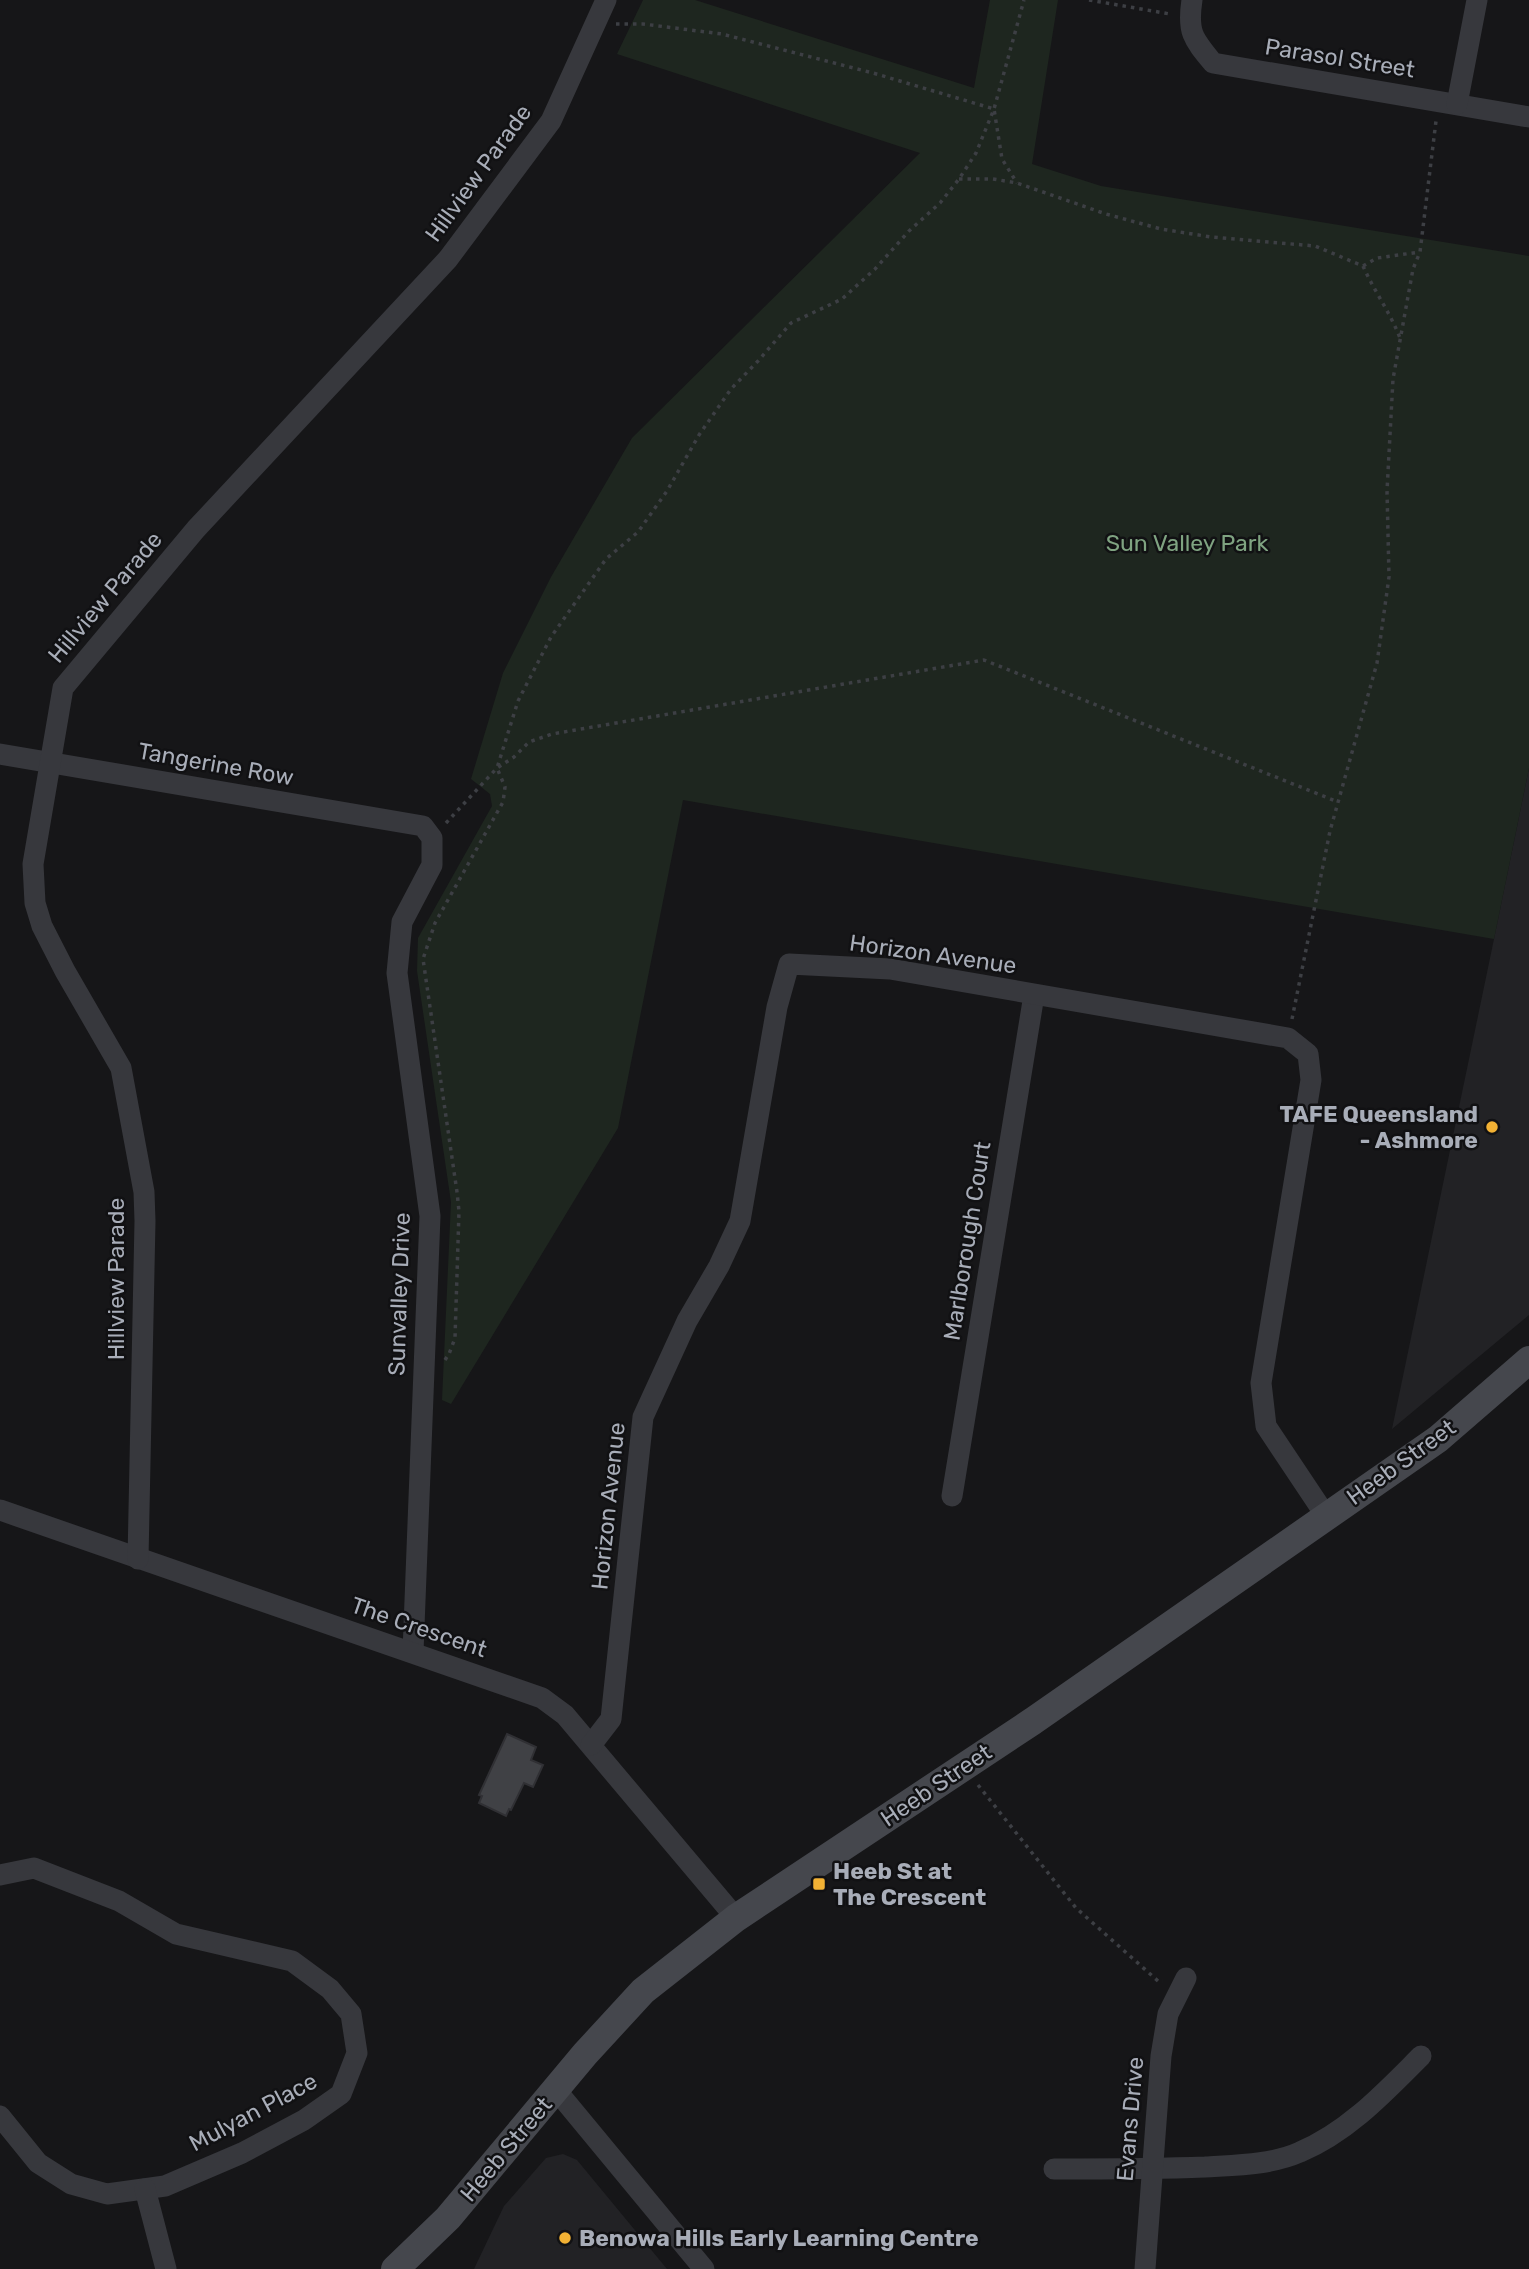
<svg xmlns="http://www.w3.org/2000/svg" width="1529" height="2269" font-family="Rubik,sans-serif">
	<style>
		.built { fill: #222225 }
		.green { fill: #1e261f }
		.building { fill: #404145; stroke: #303034; stroke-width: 2 }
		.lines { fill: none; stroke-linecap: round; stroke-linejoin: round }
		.path { stroke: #3d3f44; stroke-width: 3.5; stroke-dasharray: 3.5 5; stroke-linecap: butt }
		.street { stroke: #37383d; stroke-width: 21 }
		.secondary { stroke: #45474d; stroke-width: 28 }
		.poi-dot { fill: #f2b134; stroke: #111113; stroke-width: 2.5 }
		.labels { text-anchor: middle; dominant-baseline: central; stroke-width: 5; stroke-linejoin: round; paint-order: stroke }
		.street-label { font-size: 23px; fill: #a8adb8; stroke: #111113 }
		.park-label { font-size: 23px; fill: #7fa381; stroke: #111113 }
		.poi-label { font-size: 23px; font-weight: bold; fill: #a8adb8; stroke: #111113; text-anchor: start }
	</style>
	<rect width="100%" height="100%" fill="#161618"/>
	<g class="built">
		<path d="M1529,768V1315L1392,1429L1494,939Z"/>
		<path d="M563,2154L577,2160L667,2269H474L504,2206L546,2158Z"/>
	</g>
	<path class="green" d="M643,0H695L974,88L990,0H1058L1032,164L1101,186L1529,256V768L1494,939L683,800L618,1128L451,1404L442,1400L451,1202L417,971L418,938L492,806L490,794L471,779L503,673L551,577L632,438L920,153L617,54Z"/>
	<path class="building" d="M507,1734L536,1747L531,1760L543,1765L533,1787L524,1783L511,1810L509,1809L506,1816L479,1803L482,1796L479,1795Z"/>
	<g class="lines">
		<g class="path">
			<path d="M1089,0L1170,14"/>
			<path d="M616,24H643L722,34L873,73L994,109L1002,159L1017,183"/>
			<path d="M959,179H993L1017,183L1106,214L1161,229L1211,237L1315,246L1363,266C1374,291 1390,312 1400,338"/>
			<path d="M1363,266L1377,258L1420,252"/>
			<path d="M446,823L497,768L514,757L529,742L552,734L984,660L1338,802"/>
			<path d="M1292,1019L1330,831L1377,663L1389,577L1387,491L1393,379L1413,269L1420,252L1436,121"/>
			<path d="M445,1360L449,1354L455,1338L459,1211L457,1192L423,959L435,923L503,802L505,787L497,768L518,701L551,637L606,559L638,532L667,491L699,435L731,389L758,361L791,323L842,299L875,269L909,231L940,203L959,179L976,153L994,109L1024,0"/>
			<path d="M978,1785L1076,1908L1158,1981H1163"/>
		</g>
		<g class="street">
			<path d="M1192,0C1187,32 1193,39 1213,63L1529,117"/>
			<path d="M1457,104L1477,0"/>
			<path d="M0,754L423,826L432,838V865L402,922L397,973L430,1216L413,1652"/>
			<path d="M952,1496L1034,995"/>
			<path d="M0,1510L542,1698L565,1715L736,1918"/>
			<path d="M138,1559L145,1221L144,1192L121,1068L65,971L42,926L35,903L33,864L63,688L196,529L448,259L551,121L606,0"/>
			<path d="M591,1745L611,1719L643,1417L687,1321L719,1266L740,1221L777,1007L789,964L890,969L1288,1038L1308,1054L1311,1080L1261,1383L1266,1426L1326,1516"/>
			<path d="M0,1875L34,1868L119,1901L176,1934L292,1961L330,1989L351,2014L357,2053L341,2094L304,2120L242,2153L165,2186L107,2194L71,2184L38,2163L0,2116"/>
			<path d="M556,2090L704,2269"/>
			<path d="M1054,2169C1104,2169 1154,2169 1205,2167C1236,2165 1271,2165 1300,2152C1348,2132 1385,2092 1421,2056"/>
			<path d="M145,2189L166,2269"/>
			<path d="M1145,2269L1161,2056L1168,2014L1186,1978"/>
		</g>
		<path class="secondary" d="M395,2269L448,2218L585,2054L643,1991L736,1918L1033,1721L1438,1439L1529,1360"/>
	</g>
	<g class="poi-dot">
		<circle cx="1492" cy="1127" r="7"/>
		<rect x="812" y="1877" width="14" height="14" rx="3.5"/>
		<circle cx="565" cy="2238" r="7"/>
	</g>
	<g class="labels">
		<g class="street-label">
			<text transform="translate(1340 58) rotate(9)">Parasol Street</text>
			<text transform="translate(478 173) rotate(-54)">Hillview Parade</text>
			<text transform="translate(105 597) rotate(-50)">Hillview Parade</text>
			<text transform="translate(216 764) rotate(10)">Tangerine Row</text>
			<text transform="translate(933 954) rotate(8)">Horizon Avenue</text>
			<text transform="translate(967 1241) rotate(-81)">Marlborough Court</text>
			<text transform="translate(116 1279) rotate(-90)">Hillview Parade</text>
			<text transform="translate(399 1294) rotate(-88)">Sunvalley Drive</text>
			<text transform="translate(1401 1462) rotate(-36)">Heeb Street</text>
			<text transform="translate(608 1506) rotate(-84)">Horizon Avenue</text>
			<text transform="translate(419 1627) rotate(19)">The Crescent</text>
			<text transform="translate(936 1785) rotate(-34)">Heeb Street</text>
			<text transform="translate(253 2112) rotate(-28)">Mulyan Place</text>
			<text transform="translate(1130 2119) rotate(-85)">Evans Drive</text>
			<text transform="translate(506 2149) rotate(-50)">Heeb Street</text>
		</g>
		<g class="park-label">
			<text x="1187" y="543">Sun Valley Park</text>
		</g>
		<g class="poi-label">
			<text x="1478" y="1114" text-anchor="end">TAFE Queensland<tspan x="1478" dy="26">- Ashmore</tspan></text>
			<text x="833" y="1871">Heeb St at<tspan x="833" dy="26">The Crescent</tspan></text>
			<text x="579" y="2238">Benowa Hills Early Learning Centre</text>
		</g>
	</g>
</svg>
